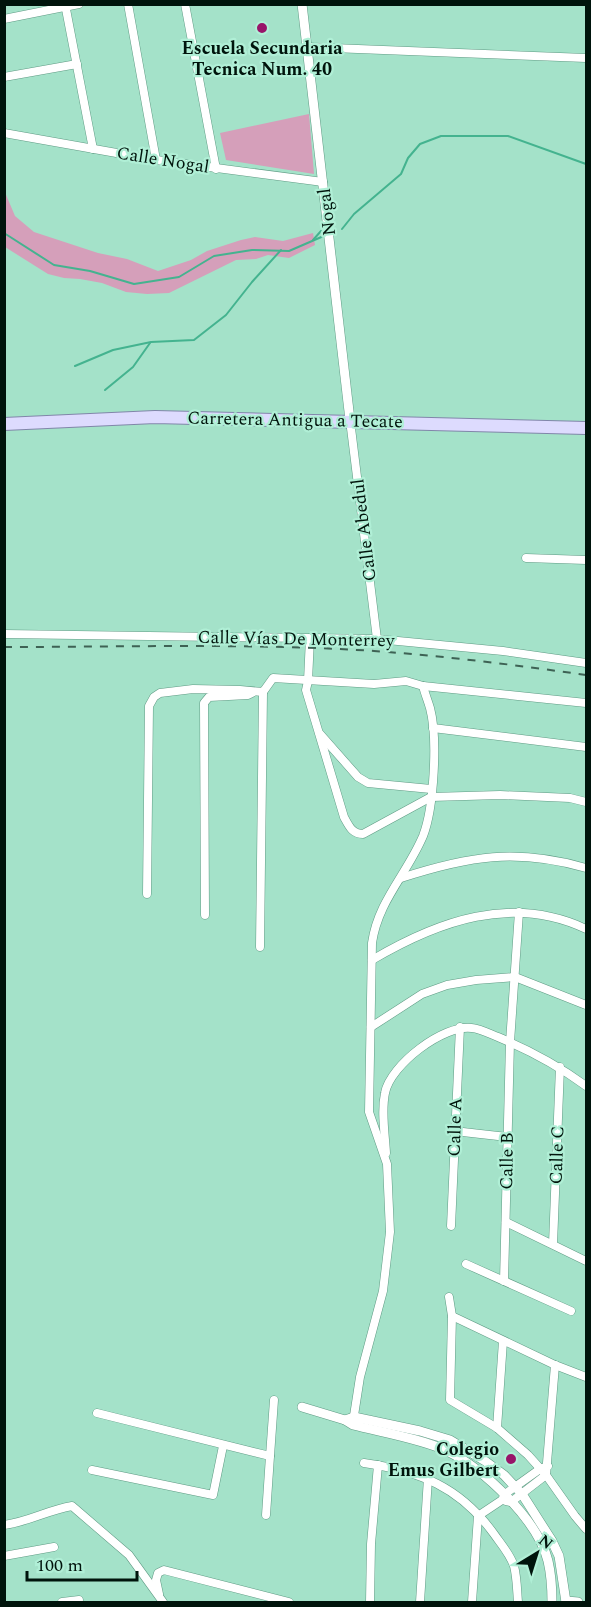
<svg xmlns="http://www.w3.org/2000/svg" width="591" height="1607" font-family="Spectral,serif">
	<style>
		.green { fill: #d59fba }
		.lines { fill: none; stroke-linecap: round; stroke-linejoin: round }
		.stream { stroke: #44b38f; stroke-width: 2 }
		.minor-casing { stroke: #5f9b84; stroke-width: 9 }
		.tertiary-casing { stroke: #5f9b84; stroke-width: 10 }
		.primary-casing { stroke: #8186a9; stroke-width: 14 }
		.minor { stroke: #fff; stroke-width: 8 }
		.tertiary { stroke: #fff; stroke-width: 9 }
		.primary { stroke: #dddbfe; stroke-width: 12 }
		.rail { stroke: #3e6254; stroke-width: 2; stroke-dasharray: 8 8; stroke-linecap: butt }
		.poi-dot { fill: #981469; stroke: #b0efd6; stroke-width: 2 }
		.labels { text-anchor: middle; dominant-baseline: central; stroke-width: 4.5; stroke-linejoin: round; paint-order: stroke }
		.poi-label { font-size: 18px; font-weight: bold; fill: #00140c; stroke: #b0efd6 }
		.street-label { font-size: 18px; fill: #00140c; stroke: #b0efd6 }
	</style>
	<rect width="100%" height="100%" fill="#a4e2c9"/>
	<g class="green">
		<path d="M309,114L314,174L226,160L220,133Z"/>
		<path d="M4,190L15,216L34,232L98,253L127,259L158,271L191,260L207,251L241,240L255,237L283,241L313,233L315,245L289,258L268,255L256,259L236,260L169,293L147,294L126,292L102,283L80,279L64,278L48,274L5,247Z"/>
	</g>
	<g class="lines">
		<g class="stream">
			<path d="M342,229L354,214L401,174L408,158L420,144L441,136H508L586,164"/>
			<path d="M4,233L54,265L90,271L134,284L179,277L214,256L252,250L289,251L326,235"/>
			<path d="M313,240L321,231"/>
			<path d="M75,366L113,350L151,342L194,340L226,315L252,282L281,250"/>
			<path d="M105,390L133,367L150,343"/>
		</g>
		<defs>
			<g id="minor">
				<path d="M65,4L93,149"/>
				<path d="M128,4L156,160"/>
				<path d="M185,4L216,169"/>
				<path d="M4,19L79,4"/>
				<path d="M307,47L586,58"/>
				<path d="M4,77L77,64"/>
				<path d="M4,133L156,160L323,182"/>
				<path d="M350,420L377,639"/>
				<path d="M526,558L586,560"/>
				<path d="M4,634L377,639L503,651L586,663"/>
				<path d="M310,638L308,681L306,690L344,817C349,826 352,834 363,834L431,797L500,795L570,798L586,802"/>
				<path d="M433,728L586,747"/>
				<path d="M320,734L358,777L368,783L431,789"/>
				<path d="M401,878C469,856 516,848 586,868"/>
				<path d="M147,894L149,706L154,697L160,693L193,689L240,690L263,692L273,678L374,684L406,681L423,686L586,703"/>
				<path d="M205,915L204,703L209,697L248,695L252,693"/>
				<path d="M260,947L263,692"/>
				<path d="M372,960C438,921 512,894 586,929"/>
				<path d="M371,1027L422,994L447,985L476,980L515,977L586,1005"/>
				<path d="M454,1131L507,1137"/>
				<path d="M386,1153C385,1134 381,1112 385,1093C390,1065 444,1024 472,1028C481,1029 490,1034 498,1037C529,1050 559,1066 586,1086"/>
				<path d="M506,1222L586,1261"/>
				<path d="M451,1226L460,1027"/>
				<path d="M553,1244L560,1067"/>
				<path d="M466,1264L571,1311"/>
				<path d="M504,1281L510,1042L519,912"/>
				<path d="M449,1297L452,1316L450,1400L497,1428L528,1455L546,1475L575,1516L586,1529"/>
				<path d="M452,1316L555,1365L586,1377"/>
				<path d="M97,1413L270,1456L274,1400"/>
				<path d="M353,1422L360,1377L383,1291L390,1232L387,1164L369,1112L372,943C378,901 407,874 423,836C434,808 438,738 430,708C428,701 425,694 423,686"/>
				<path d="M497,1428L503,1341"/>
				<path d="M364,1463C420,1471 460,1487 494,1534C501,1544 510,1554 514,1566C517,1577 517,1591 518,1602"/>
				<path d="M92,1470L213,1495L223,1446"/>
				<path d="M506,1501L511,1502L546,1475L555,1365"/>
				<path d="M266,1515L270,1456"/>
				<path d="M4,1525C28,1522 48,1510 72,1506L129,1555L163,1602"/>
				<path d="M4,1556L54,1547"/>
				<path d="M159,1594L156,1580L158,1573L164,1570L289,1602"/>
				<path d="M62,1602L79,1600"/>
				<path d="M370,1602L371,1544L378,1465"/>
				<path d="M420,1602L428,1478"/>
				<path d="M472,1602L478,1516L502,1500L505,1494L540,1469L548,1466"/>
			</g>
			<g id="tertiary">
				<path d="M302,4L350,420"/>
				<path d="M302,1407L345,1420L353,1425C380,1432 422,1439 447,1451C484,1469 538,1520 548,1561C551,1574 552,1589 552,1602"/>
				<path d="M345,1420L354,1417L420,1431L450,1440L485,1461L504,1475L522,1494L552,1541L559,1556L566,1602"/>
				<path d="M566,1601L578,1602"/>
			</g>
			<path id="primary" d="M4,424L155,417L586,428"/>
		</defs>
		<use href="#minor" class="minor-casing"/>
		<use href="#tertiary" class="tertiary-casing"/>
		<use href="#primary" class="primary-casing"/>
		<use href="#minor" class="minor"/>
		<use href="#tertiary" class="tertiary"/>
		<use href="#primary" class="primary"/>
		<path class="rail" d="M4,647C127,647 251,643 374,651C445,656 516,665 586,675"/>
	</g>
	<g class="poi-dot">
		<circle cx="262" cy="28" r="6"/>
		<circle cx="511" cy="1459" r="6"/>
	</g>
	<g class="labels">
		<g class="poi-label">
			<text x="262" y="48">Escuela Secundaria<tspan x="262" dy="21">Tecnica Num. 40</tspan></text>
			<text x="499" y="1449" text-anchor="end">Colegio<tspan x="499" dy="21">Emus Gilbert</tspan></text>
		</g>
		<g class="street-label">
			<text transform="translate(163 160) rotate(9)">Calle Nogal</text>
			<text transform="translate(327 212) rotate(-97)">Nogal</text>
			<text transform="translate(295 420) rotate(1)">Carretera Antigua a Tecate</text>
			<text transform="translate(364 530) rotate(-97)">Calle Abedul</text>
			<text transform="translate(296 639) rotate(1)">Calle Vías De Monterrey</text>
			<text transform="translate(455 1127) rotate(-88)">Calle A</text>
			<text transform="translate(557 1155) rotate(-88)">Calle C</text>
			<text transform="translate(507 1161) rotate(-89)">Calle B</text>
		</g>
	</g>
	<rect width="591" height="1607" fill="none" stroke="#00140c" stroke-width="12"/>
	<g transform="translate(537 1553) rotate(38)" stroke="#b0efd6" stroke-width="4.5" paint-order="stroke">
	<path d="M0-4.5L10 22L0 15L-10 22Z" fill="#00140c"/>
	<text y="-9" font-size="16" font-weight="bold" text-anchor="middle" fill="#00140c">N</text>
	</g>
	<path d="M27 1571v9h110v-9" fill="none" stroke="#00140c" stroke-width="3"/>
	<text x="36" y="1571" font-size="18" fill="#00140c" stroke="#b0efd6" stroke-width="4.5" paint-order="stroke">100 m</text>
</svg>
